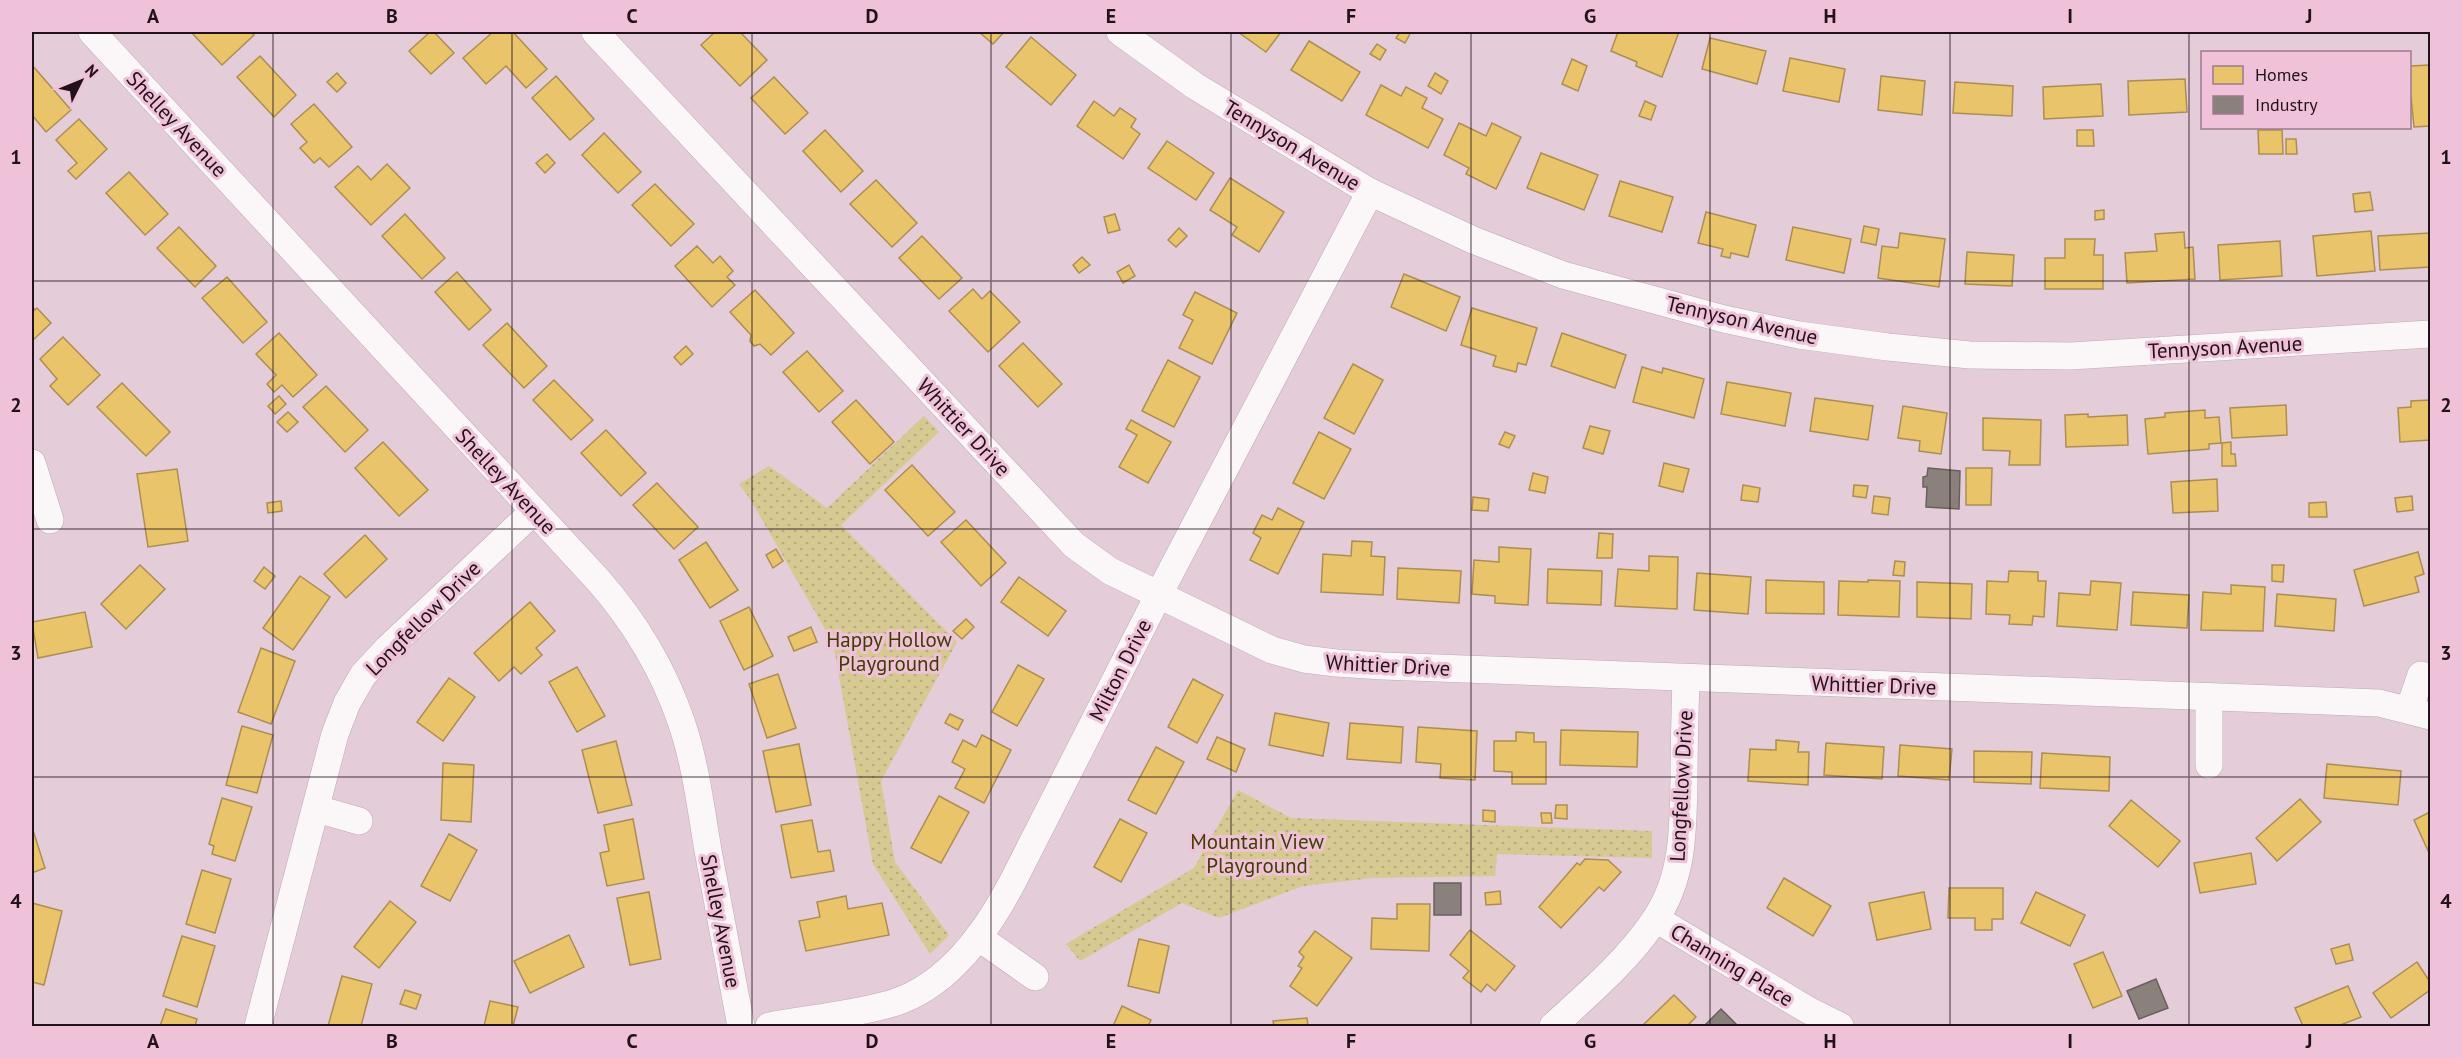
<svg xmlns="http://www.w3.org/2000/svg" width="2462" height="1058" font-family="'PT Sans',sans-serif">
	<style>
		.park { fill: url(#park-dots) }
		.homes { fill: #e9c46a; stroke: #ad8e52; stroke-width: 1.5 }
		.industry { fill: #8a817c; stroke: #6a5f5f; stroke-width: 1.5 }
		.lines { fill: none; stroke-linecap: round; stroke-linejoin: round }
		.minor-casing { stroke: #bcaab4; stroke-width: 28 }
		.minor { stroke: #fbf7f9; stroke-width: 27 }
		.grid { fill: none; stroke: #21111a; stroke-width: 1.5; stroke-opacity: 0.55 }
		.labels { text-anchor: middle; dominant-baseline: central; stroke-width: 6; stroke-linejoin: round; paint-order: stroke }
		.street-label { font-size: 21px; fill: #21111a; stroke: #efc2d9 }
		.park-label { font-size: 21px; fill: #403d00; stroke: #efc2d9 }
		.neatline { fill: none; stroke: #21111a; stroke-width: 2 }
		.grid-label { font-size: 20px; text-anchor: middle; font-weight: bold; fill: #21111a }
	</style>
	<defs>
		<pattern id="park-dots" width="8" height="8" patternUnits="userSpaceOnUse" patternTransform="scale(1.5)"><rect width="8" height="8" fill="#d7c992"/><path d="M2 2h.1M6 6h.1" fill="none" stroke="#b8ac7d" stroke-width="1.8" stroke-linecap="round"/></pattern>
	</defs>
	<rect width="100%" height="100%" fill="#e4ccd9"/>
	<g class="park">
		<path d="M924,416L939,432L841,525L957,642L881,781L895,862L949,935L930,954L873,864L833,643L750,499L739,484L769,466L827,508Z"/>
		<path d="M1238,790L1291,818L1652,831V858L1497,854L1495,876L1372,878L1303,886L1219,918L1182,903L1080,961L1066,944L1194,868Z"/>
	</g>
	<g class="homes">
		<path d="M191,32H250L254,35L222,65Z"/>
		<path d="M430,32H434L454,53L431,74L409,51Z"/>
		<path d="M493,32H513L547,69L526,88L506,66L486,84L463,58Z"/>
		<path d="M715,32H740L767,60L740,86L701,45Z"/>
		<path d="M979,32H1004L993,44Z"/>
		<path d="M1238,32H1281L1266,52Z"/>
		<path d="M1400,32H1411L1405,43L1396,38Z"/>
		<path d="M1618,32H1679L1662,77L1636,66L1637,62L1611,51Z"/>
		<path d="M1031,37L1076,75L1051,105L1006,67Z"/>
		<path d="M1710,38L1766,51L1757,84L1702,69Z"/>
		<path d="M1309,41L1360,72L1342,101L1291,70Z"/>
		<path d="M1377,44L1386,50L1380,60L1370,54Z"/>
		<path d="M260,56L296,95L274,117L237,77Z"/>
		<path d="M1790,58L1845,69L1839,102L1783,91Z"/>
		<path d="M1572,59L1587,66L1578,91L1562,84Z"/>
		<path d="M32,65L71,110L46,132L32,115Z"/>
		<path d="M2430,65V126L2414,127L2411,97H2410V66Z"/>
		<path d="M337,73L346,83L337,92L327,82Z"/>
		<path d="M1435,73L1448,81L1441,94L1428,86Z"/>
		<path d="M556,76L594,119L570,140L532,98Z"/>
		<path d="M1881,76L1925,81L1922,115L1878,110Z"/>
		<path d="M774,77L808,113L785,134L751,98Z"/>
		<path d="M2185,79L2187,112L2129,115L2128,81Z"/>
		<path d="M1955,82L2013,86L2012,116L1953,113Z"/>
		<path d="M2101,84L2103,116L2044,119L2043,87Z"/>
		<path d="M1381,85L1401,96L1406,87L1427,98L1422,108L1443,119L1428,148L1366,115Z"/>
		<path d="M1094,101L1114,116L1120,108L1136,119L1131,127L1140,134L1123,159L1077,126Z"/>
		<path d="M1645,101L1656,106L1651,120L1639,116Z"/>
		<path d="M314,104L352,147L329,167L320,158L314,163L300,148L307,142L291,124Z"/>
		<path d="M79,119L107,149L76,179L68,171L77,163L56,140Z"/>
		<path d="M1459,123L1486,136L1492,123L1521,137L1496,189L1466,174L1469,168L1444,155Z"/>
		<path d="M825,130L863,171L841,192L803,151Z"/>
		<path d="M2077,130H2093L2094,146H2077Z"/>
		<path d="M2258,130H2282L2283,154H2259Z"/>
		<path d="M604,133L641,172L618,193L582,155Z"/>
		<path d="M2286,139H2296L2297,154H2286Z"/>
		<path d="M1167,141L1214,173L1196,200L1148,168Z"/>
		<path d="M1541,153L1598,175L1584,210L1527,188Z"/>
		<path d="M547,154L555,163L545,173L536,163Z"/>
		<path d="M387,164L410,188L371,225L335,187L358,166L371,180Z"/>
		<path d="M129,172L168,214L145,235L106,193Z"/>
		<path d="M1230,178L1284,212L1259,252L1232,235L1237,227L1210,210Z"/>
		<path d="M876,180L917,223L892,247L850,204Z"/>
		<path d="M1620,181L1673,197L1662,232L1609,216Z"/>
		<path d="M655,184L694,224L671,246L632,205Z"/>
		<path d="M2370,192L2373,210L2355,212L2353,194Z"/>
		<path d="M2104,210V219L2095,220V211Z"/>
		<path d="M1706,212L1756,225L1748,257L1731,253L1730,258L1721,256L1723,249L1698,243Z"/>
		<path d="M405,214L445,258L422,279L382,236Z"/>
		<path d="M1115,214L1120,230L1108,233L1104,217Z"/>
		<path d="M1864,226L1879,229L1876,245L1861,242Z"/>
		<path d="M179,227L216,266L195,287L157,248Z"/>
		<path d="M1793,227L1851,239L1844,273L1786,260Z"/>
		<path d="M1179,228L1187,236L1176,247L1168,240Z"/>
		<path d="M2371,231L2375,271L2317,276L2313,236Z"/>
		<path d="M2184,232L2185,248L2193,247L2195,279L2127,283L2125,253L2157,251L2155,234Z"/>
		<path d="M1900,233L1945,239L1939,287L1878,278L1882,246L1898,248Z"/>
		<path d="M2430,233V267L2380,270L2378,236Z"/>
		<path d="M922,236L962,278L939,299L899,258Z"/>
		<path d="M2065,239H2095L2094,255H2103V289H2045V258H2065Z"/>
		<path d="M2280,241L2282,276L2220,280L2218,245Z"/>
		<path d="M697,246L713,263L720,256L733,271L727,277L735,285L712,307L675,266Z"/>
		<path d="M1967,252L2014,255L2012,286L1965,284Z"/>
		<path d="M1082,257L1090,265L1079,273L1073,265Z"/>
		<path d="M1129,265L1135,276L1123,283L1117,272Z"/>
		<path d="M457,272L491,310L469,330L435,292Z"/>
		<path d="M1404,274L1460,297L1446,331L1391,307Z"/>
		<path d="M227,277L267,322L243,343L202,298Z"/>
		<path d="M973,289L982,299L990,291L1020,322L988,352L949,311Z"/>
		<path d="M755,290L794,333L771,355L760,344L754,346L750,341L751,335L730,312Z"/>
		<path d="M1195,292L1237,313L1212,364L1179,348L1193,320L1183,315Z"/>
		<path d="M32,306L35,310L37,308L51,323L32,341Z"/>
		<path d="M1472,308L1537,328L1526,365L1518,363L1516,372L1493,366L1496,356L1461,345Z"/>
		<path d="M507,323L547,366L524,388L483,345Z"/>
		<path d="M279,333L317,375L293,397L282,385L274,392L267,384L276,375L256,354Z"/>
		<path d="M1562,333L1626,355L1615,388L1551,366Z"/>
		<path d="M63,337L100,375L68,405L50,386L57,379L40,359Z"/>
		<path d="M1023,343L1062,384L1038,407L999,366Z"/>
		<path d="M686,346L693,354L681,365L674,357Z"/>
		<path d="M807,351L843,391L819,412L783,372Z"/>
		<path d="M1168,360L1200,377L1174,427L1142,411Z"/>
		<path d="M1353,364L1383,380L1354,434L1324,418Z"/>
		<path d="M1642,367L1662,373L1663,368L1704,379L1694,418L1633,402Z"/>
		<path d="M554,380L593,420L571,440L533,400Z"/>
		<path d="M1727,382L1791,393L1785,426L1721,414Z"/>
		<path d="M122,383L170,432L146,456L97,407Z"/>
		<path d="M326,386L368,430L345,452L303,407Z"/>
		<path d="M279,396L286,404L275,414L268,406Z"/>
		<path d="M1815,398L1873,406L1868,440L1810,431Z"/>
		<path d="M856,400L894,442L870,464L832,422Z"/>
		<path d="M2430,400V440L2400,442L2398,408L2411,407V401Z"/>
		<path d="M2286,405L2287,435L2232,438L2230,408Z"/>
		<path d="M1903,406L1947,413L1941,454L1919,451L1920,441L1898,438Z"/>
		<path d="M2205,410V418L2219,417L2221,443L2209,444V449L2148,454L2145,419L2165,417V413Z"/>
		<path d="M288,412L298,422L287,432L277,422Z"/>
		<path d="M2088,414V417L2127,415L2128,445L2066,447L2065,415Z"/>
		<path d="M1983,418L2041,420L2040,465H2009L2010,451L1983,450Z"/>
		<path d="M1131,420L1171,442L1148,483L1119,467L1137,435L1126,429Z"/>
		<path d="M1590,426L1610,431L1603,454L1583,448Z"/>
		<path d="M606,430L646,473L621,496L581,453Z"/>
		<path d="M1319,432L1351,449L1324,499L1293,483Z"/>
		<path d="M1505,432L1515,436L1509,448L1499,444Z"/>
		<path d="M383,442L428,490L399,516L355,468Z"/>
		<path d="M2231,442V454H2235L2236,466H2222V443Z"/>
		<path d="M1664,463L1689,469L1683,492L1659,486Z"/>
		<path d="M912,465L955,512L928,536L885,490Z"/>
		<path d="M1966,468H1992L1991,505H1966Z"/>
		<path d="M177,469L188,541L148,547L137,474Z"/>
		<path d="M1533,473L1548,477L1545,493L1529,490Z"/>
		<path d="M2217,479L2218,511L2173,513L2171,482Z"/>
		<path d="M657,483L698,527L674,549L633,505Z"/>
		<path d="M1743,485L1760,488L1758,502L1741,500Z"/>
		<path d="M1854,485L1868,486L1866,498L1853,496Z"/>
		<path d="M1874,496L1890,498L1888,515L1872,513Z"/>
		<path d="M2412,496L2413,510L2397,512L2395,498Z"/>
		<path d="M1473,497L1489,499L1488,511L1472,510Z"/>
		<path d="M281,501L282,511L268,513L267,503Z"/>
		<path d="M2326,502L2327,517H2309V503Z"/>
		<path d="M1278,508L1304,522L1278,574L1250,560L1261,538L1253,533L1262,515L1272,520Z"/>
		<path d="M966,520L1006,563L981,586L941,542Z"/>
		<path d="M1599,533L1613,534L1612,558H1597Z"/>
		<path d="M365,535L387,559L346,598L324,574Z"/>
		<path d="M1352,541L1372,542L1371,556L1385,557L1383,595L1321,592L1323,554L1351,556Z"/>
		<path d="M706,542L738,590L710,608L679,560Z"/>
		<path d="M1499,547L1531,549L1528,605L1495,603V596L1472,594L1474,560L1499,562Z"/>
		<path d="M776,549L783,561L773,568L766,555Z"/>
		<path d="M2418,552L2424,574L2415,577L2419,592L2364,606L2354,570Z"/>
		<path d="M1649,556L1678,557L1677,609L1615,606L1618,569L1649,571Z"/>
		<path d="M1895,561L1905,562L1904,576L1893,575Z"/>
		<path d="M140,565L165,589L126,629L101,604Z"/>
		<path d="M2272,565H2284L2283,582L2272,581Z"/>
		<path d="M264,567L275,576L265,589L254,581Z"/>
		<path d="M1398,568L1461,571L1459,603L1397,599Z"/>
		<path d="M1548,569L1602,571L1601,605L1547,603Z"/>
		<path d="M2009,571L2038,572V581H2046L2044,617L2033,616L2032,625L2009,624L2010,615L1986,614L1987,581L2008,582Z"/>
		<path d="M1697,573L1751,577L1748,614L1694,610Z"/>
		<path d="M300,576L330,597L293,650L263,628Z"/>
		<path d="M1019,577L1066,611L1048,636L1001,602Z"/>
		<path d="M1766,580L1824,582V614L1766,613Z"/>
		<path d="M1868,580L1900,581L1899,617L1838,615L1839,581L1868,582Z"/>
		<path d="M2091,581L2121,583L2117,630L2057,626L2059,593L2090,595Z"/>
		<path d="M1917,582L1972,584L1971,619L1917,617Z"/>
		<path d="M2231,585L2265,587L2263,631L2201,630L2203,592L2231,594Z"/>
		<path d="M2133,592L2189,595L2187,628L2131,625Z"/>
		<path d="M2277,594L2336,599L2334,631L2275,626Z"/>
		<path d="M530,602L555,631L536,648L542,655L521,674L514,667L499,681L474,653Z"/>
		<path d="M749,607L773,656L744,670L720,621Z"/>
		<path d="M85,612L92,647L38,658L32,622Z"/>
		<path d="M966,619L974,627L962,639L953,631Z"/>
		<path d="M811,627L817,642L794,651L788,637Z"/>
		<path d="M261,648L295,661L271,724L238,712Z"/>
		<path d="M1018,665L1044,679L1017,726L992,712Z"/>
		<path d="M577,667L605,716L577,732L549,682Z"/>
		<path d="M778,674L796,728L767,738L749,684Z"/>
		<path d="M449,678L475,697L443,741L417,722Z"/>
		<path d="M1193,679L1223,695L1197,743L1168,727Z"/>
		<path d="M1275,713L1329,723L1323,756L1269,745Z"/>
		<path d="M950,714L963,720L958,730L945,723Z"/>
		<path d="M1350,723L1403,727L1401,763L1347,759Z"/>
		<path d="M242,726L273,735L257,793L226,785Z"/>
		<path d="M1418,727L1477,731L1475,780L1440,778L1441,764L1416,762Z"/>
		<path d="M1561,730L1638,732L1637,767L1560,765Z"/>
		<path d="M1516,732L1534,733V742H1546V784H1512V772L1494,771V741H1516Z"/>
		<path d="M982,735L1011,750L984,803L955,788L965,769L952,762L963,740L976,747Z"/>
		<path d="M1217,737L1245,749L1236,772L1207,759Z"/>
		<path d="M1776,740L1799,742L1798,752H1809L1808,785L1748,781L1750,749L1776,750Z"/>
		<path d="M616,741L632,805L598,813L582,750Z"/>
		<path d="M1826,743L1884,747L1882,779L1824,775Z"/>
		<path d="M799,744L811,805L776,812L763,751Z"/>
		<path d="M1900,745L1952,749L1949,780L1898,776Z"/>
		<path d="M1156,747L1184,762L1156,814L1128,800Z"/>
		<path d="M1974,751L2032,752L2031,784L1974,782Z"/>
		<path d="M2042,753L2110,757L2109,791L2040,788Z"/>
		<path d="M443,763L474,765L471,822L441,820Z"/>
		<path d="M2327,764L2401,771L2398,805L2324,798Z"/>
		<path d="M939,796L969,812L941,863L911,848Z"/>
		<path d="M222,798L252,807L235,861L212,854L214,846L209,844Z"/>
		<path d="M2300,799L2321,822L2277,861L2256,838Z"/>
		<path d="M2131,800L2180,841L2158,867L2109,826Z"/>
		<path d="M1556,805H1567V819L1555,818Z"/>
		<path d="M1483,810L1495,811V822L1483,821Z"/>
		<path d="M2430,812V855L2414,820Z"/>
		<path d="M1541,813H1551L1552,823H1542Z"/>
		<path d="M633,819L644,879L607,886L600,853L609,851L604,825Z"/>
		<path d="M1120,819L1147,833L1121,882L1094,867Z"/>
		<path d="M812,820L818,852L830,850L834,871L791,878L781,825Z"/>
		<path d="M32,827L45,868L32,873Z"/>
		<path d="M449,834L477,850L450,901L421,886Z"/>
		<path d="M2251,853L2256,884L2200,893L2194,863Z"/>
		<path d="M1585,859L1608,860L1621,872L1604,891L1599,887L1561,928L1539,907L1577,863L1580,865Z"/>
		<path d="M202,870L231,879L215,933L186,924Z"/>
		<path d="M1784,878L1831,906L1813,936L1767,908Z"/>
		<path d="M1949,888H2003V919H1992V930H1975V918H1948Z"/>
		<path d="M1500,891L1501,904L1486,905L1485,893Z"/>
		<path d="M649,892L661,959L630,965L617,898Z"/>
		<path d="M1924,892L1931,929L1877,940L1869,903Z"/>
		<path d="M2036,892L2085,915L2070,946L2021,923Z"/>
		<path d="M846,896L848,909L882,903L889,935L806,951L799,921L820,917L817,902Z"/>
		<path d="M390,901L416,922L379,968L354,947Z"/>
		<path d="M32,903L62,911L44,985L32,982Z"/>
		<path d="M1397,904H1430L1429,951L1371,949L1372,918L1397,919Z"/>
		<path d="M1470,930L1515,966L1495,991L1487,984L1481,992L1463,978L1469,971L1450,955Z"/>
		<path d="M1315,931L1352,958L1317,1006L1290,986L1302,968L1298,966L1304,957L1299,952Z"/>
		<path d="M569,935L584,967L530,993L514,961Z"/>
		<path d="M182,936L215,946L197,1007L163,996Z"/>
		<path d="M1139,939L1169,946L1159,993L1128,986Z"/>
		<path d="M2349,944L2353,960L2336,964L2331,949Z"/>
		<path d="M2103,952L2122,996L2093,1008L2074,964Z"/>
		<path d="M2417,962L2430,982V990L2391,1018L2373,993Z"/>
		<path d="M342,976L372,984L361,1026H328Z"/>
		<path d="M2348,986L2361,1017L2338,1026H2303L2295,1008Z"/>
		<path d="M405,990L421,995L416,1009L400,1004Z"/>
		<path d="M1674,995L1696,1017L1687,1026H1642Z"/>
		<path d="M490,1001L518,1007L513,1026H484Z"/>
		<path d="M1122,1006L1151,1020L1148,1026H1113Z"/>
		<path d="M166,1009L197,1019L195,1026H160Z"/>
		<path d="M1307,1018L1308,1026H1274L1273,1021Z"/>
	</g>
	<g class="industry">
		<path d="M1928,468L1960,471L1959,509L1926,507L1927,487H1923V477L1927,476Z"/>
		<rect x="1434" y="883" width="27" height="32"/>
		<path d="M2156,979L2168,1008L2139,1019L2127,991Z"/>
		<path d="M1721,1009L1738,1026H1704Z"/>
	</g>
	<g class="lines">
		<defs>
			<g id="minor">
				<path d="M92,32L598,580C634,621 663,669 681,721C696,764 701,811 709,856C720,913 730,970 741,1026"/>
				<path d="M595,32L1074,545L1110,571L1272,650L1304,659L1336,663L1383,666L2379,703L2430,716"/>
				<path d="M1120,32L1195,86L1370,192L1473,240L1563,275L1724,319L1799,335L1888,347L1970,355L2071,356L2430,334"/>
				<path d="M32,463L50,520"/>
				<path d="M2409,710L2421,675"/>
				<path d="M2209,765V697"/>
				<path d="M317,809L359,821"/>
				<path d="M1656,919L1808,1010L1840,1026"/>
				<path d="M978,937L1035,977"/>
				<path d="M258,1026L335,734L347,703L363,675L388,648L534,511"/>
				<path d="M769,1026C807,1019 848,1015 886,1005C946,990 986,933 1013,881L1158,596L1370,192"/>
				<path d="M1553,1026C1589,993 1627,961 1654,921C1684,878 1683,829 1684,780C1684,746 1685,712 1686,679"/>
			</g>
		</defs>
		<use href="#minor" class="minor-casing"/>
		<use href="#minor" class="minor"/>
	</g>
	<path class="grid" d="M273,32V1026M512,32V1026M752,32V1026M991,32V1026M1231,32V1026M1471,32V1026M1710,32V1026M1950,32V1026M2189,32V1026M32,281H2430M32,529H2430M32,777H2430"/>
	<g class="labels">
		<g class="street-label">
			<text transform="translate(177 124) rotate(47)">Shelley Avenue</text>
			<text transform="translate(1292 145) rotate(31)">Tennyson Avenue</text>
			<text transform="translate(1742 320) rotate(13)">Tennyson Avenue</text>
			<text transform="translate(2225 347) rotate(-3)">Tennyson Avenue</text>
			<text transform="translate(964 427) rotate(47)">Whittier Drive</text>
			<text transform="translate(506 481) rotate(47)">Shelley Avenue</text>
			<text transform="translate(423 618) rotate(-45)">Longfellow Drive</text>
			<text transform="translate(1388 665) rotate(3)">Whittier Drive</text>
			<text transform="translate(1120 670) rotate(-63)">Milton Drive</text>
			<text transform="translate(1874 685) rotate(2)">Whittier Drive</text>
			<text transform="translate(1681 786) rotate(-87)">Longfellow Drive</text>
			<text transform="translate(721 921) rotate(79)">Shelley Avenue</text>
			<text transform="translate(1732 965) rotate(31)">Channing Place</text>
		</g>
		<g class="park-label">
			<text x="889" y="639">Happy Hollow<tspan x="889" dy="24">Playground</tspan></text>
			<text x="1257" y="841">Mountain View<tspan x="1257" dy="24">Playground</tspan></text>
		</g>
	</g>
	<rect width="2462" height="1058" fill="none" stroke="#efc2d9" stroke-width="66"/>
	<rect x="2201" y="51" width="210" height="78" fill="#efc2d9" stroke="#9d7b8d" stroke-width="1.5"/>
	<rect x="2213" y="66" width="30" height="18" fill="#e9c46a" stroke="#9d7b8d" stroke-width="1.5"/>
	<text x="2255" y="81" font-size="18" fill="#21111a">Homes</text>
	<rect x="2213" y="96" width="30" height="18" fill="#8a817c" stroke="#9d7b8d" stroke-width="1.5"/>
	<text x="2255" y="111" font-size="18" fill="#21111a">Industry</text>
	<g transform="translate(81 81) rotate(47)" stroke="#efc2d9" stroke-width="4.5" paint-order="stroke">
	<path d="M0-4.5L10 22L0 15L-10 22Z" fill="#21111a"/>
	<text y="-9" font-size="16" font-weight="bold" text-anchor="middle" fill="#21111a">N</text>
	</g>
	<rect x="33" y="33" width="2396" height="992" class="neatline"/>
	<g class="grid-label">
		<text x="153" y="23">A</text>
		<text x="392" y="23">B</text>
		<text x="632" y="23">C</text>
		<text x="872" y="23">D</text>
		<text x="1111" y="23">E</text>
		<text x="1351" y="23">F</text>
		<text x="1590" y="23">G</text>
		<text x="1830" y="23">H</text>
		<text x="2070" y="23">I</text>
		<text x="2309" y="23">J</text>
		<text x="16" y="164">1</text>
		<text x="2446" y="164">1</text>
		<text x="16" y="412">2</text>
		<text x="2446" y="412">2</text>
		<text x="16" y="660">3</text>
		<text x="2446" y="660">3</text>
		<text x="16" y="908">4</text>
		<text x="2446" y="908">4</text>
		<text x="153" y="1048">A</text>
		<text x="392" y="1048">B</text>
		<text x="632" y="1048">C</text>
		<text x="872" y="1048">D</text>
		<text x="1111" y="1048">E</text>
		<text x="1351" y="1048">F</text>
		<text x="1590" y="1048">G</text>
		<text x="1830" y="1048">H</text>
		<text x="2070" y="1048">I</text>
		<text x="2309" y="1048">J</text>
	</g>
</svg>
